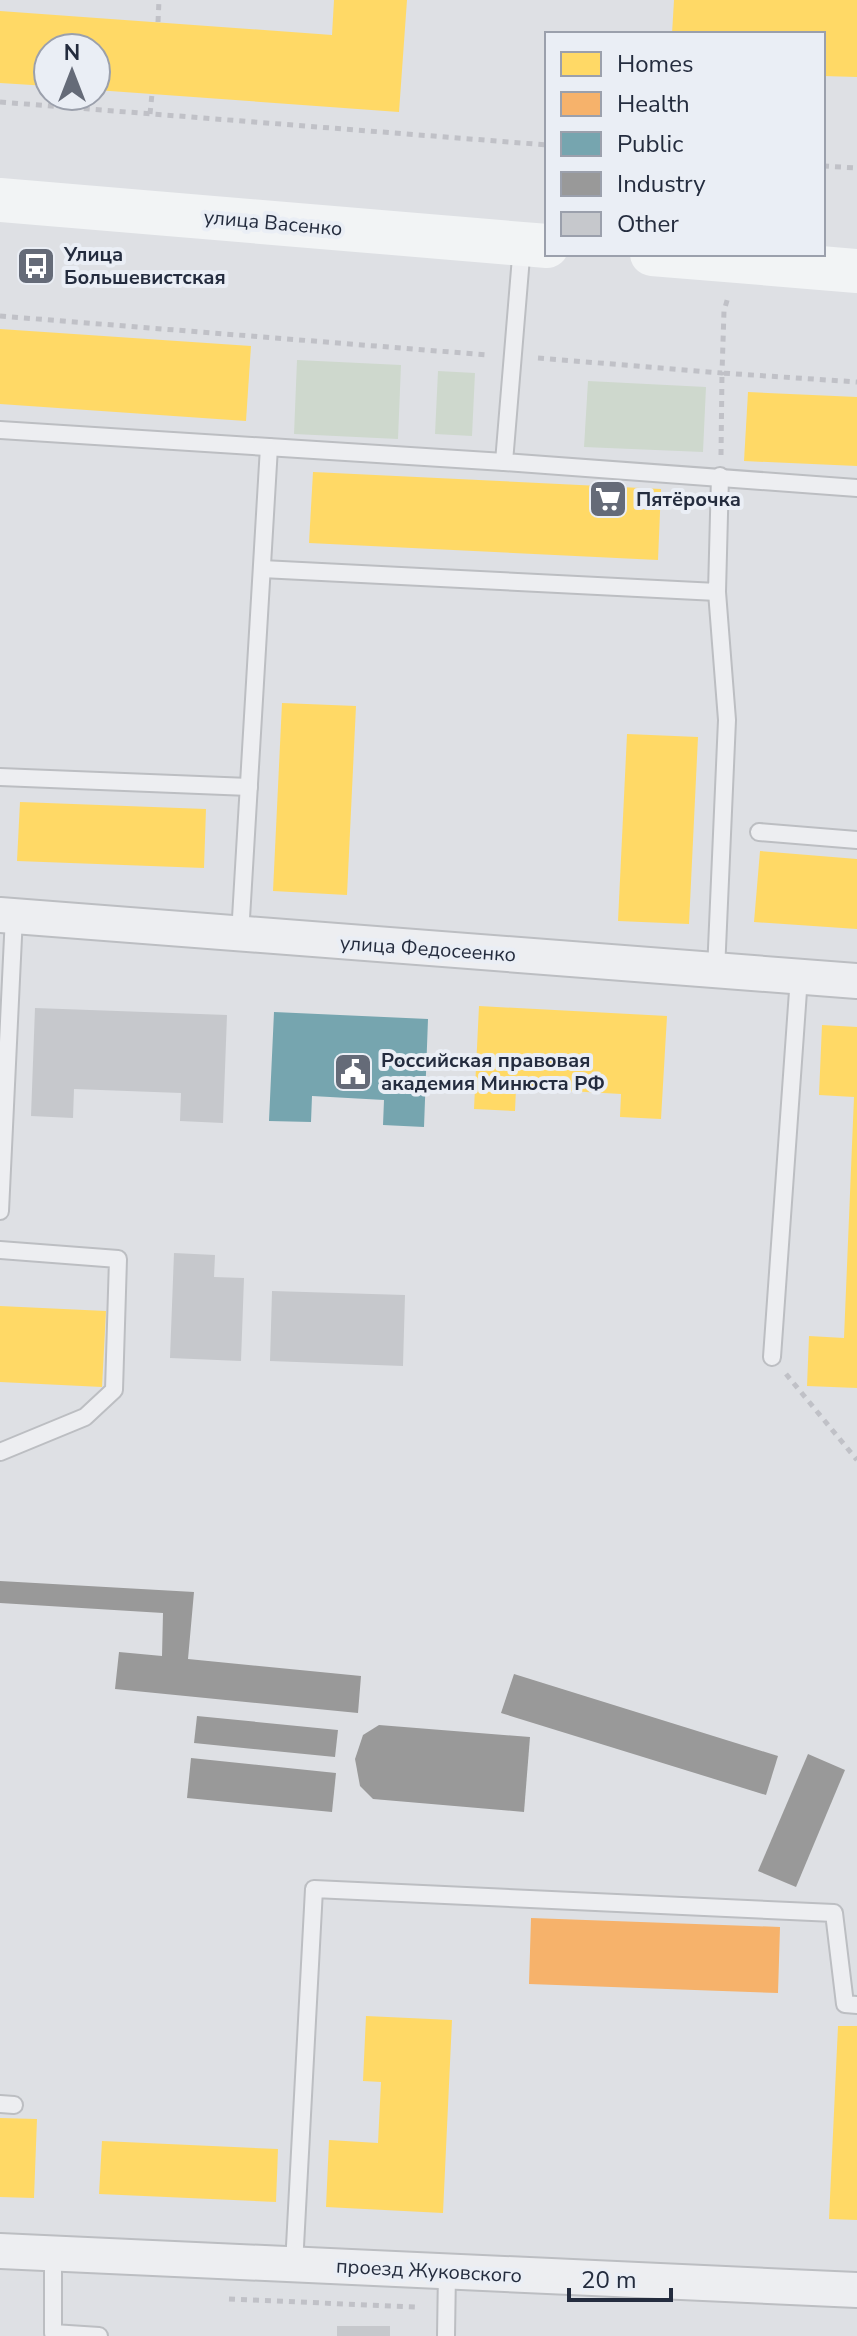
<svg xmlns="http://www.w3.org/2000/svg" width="857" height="2336" font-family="'Nunito Sans',sans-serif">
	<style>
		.green { fill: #ced8cd }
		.homes { fill: #ffd966 }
		.health { fill: #f6b26b }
		.public { fill: #76a5af }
		.industry { fill: #999 }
		.building { fill: #c6c8cc }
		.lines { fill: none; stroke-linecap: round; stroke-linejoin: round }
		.lane-casing { stroke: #bcbec2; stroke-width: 20 }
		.street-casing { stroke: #bcbec2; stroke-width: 38 }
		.path { stroke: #c0c1c7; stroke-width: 5; stroke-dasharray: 6 6; stroke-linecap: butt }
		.lane { stroke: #edeef1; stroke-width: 16 }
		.street { stroke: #edeef1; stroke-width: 34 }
		.secondary { stroke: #f2f4f5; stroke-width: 44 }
		.labels { text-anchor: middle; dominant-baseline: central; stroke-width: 8; stroke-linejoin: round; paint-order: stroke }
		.street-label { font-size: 20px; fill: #242c3e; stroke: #eaeef5 }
		.poi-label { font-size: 20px; font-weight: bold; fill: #242c3e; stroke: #eaeef5; text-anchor: start }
	</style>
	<rect width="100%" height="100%" fill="#dee0e4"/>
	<g class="green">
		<path d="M297,360L401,365L398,439L294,434Z"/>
		<path d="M438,371L475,373L472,436L435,434Z"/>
		<path d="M588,381L706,387L703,452L584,447Z"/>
	</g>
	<g class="homes">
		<path d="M334,0H407L399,112L96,90V48H48V86L0,83V11L332,35Z"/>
		<path d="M674,0H857V77L823,76V34H672Z"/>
		<path d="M0,329L251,346L246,421L0,404Z"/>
		<path d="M748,392L857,397V466L744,461Z"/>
		<path d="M313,472L661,489L658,560L309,543Z"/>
		<path d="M282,703L356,706L347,895L273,891Z"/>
		<path d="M627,734L698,737L689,924L618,921Z"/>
		<path d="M20,802L206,809L204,868L17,861Z"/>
		<path d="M760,851L857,859V929L754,922Z"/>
		<path d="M479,1006L667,1016L661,1119L620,1117L621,1094L516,1088L515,1111L474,1109Z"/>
		<path d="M822,1025L857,1027V1388L807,1386L809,1336L844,1338L854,1097L819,1095Z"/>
		<path d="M0,1306L106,1311L102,1387L0,1382Z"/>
		<path d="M366,2016L452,2020L443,2213L326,2207L329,2140L378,2143L381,2082L363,2081Z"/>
		<path d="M838,2026H857V2220L829,2219Z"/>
		<path d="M0,2118L37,2119L34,2198L0,2197Z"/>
		<path d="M102,2141L278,2149L276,2202L99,2194Z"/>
	</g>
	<path class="health" d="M531,1918L780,1927L778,1993L529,1984Z"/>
	<path class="public" d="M274,1012L428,1019L424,1127L383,1125L384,1100L312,1096L311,1122L269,1121Z"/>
	<g class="industry">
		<path d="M0,1581L194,1592L188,1659L361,1676L358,1713L115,1689L119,1652L162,1656L163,1613L0,1603Z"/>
		<path d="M514,1674L778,1756L766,1795L501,1713Z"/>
		<path d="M197,1716L338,1730L335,1757L194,1743Z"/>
		<path d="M379,1725L530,1737L524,1812L373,1799L360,1786L355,1759L363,1735Z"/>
		<path d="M808,1754L845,1770L796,1887L758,1871Z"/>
		<path d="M191,1758L336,1773L332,1812L187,1798Z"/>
	</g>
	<g class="building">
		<path d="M35,1008L227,1015L223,1123L180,1121L181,1093L74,1089L73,1118L31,1116Z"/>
		<path d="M174,1253L215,1255L214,1277L244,1278L241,1361L170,1358Z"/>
		<path d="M272,1291L405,1295L403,1366L270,1361Z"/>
		<rect x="337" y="2326" width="53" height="10"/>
	</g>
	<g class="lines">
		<defs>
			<g id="lane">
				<path d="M522,245L504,462L857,488"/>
				<path d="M0,430L504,462"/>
				<path d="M262,569L717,592L720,476"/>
				<path d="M0,777L249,787"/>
				<path d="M759,832L857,840"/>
				<path d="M240,935L269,447"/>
				<path d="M716,971L727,720L717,592"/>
				<path d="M0,1211L14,916"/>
				<path d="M0,1250L118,1259L114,1390L85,1417L0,1452"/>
				<path d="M772,1357L799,977"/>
				<path d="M0,2104L14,2105"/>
				<path d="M53,2254V2333L99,2336"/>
				<path d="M294,2265L314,1889L834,1913L845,2004L857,2005"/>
				<path d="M446,2336L447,2271"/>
			</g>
			<g id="street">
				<path d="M0,915L857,981"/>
				<path d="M0,2251L857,2290"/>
			</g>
		</defs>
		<use href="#lane" class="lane-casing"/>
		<use href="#street" class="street-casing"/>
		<g class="path">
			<path d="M158,22L159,0"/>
			<path d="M0,102L547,145"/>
			<path d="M150,114L152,94"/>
			<path d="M823,166L857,168"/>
			<path d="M0,316L488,355"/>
			<path d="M538,358L722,373L724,311L728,297"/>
			<path d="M721,455L722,373L857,382"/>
			<path d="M786,1374L857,1460"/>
			<path d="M229,2299L415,2307"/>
		</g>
		<use href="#lane" class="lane"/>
		<use href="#street" class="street"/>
		<g class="secondary">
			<path d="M0,200L547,246"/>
			<path d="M652,254L857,271"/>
		</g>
	</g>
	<defs>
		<symbol id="bus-square" viewBox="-11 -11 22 22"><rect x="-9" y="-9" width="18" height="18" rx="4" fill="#656b78" stroke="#eaeef5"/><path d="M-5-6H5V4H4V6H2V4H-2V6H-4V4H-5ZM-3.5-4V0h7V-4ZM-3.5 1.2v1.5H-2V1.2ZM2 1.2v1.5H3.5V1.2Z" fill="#fff"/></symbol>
		<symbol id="supermarket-square" viewBox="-11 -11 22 22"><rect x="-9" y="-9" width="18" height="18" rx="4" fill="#656b78" stroke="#eaeef5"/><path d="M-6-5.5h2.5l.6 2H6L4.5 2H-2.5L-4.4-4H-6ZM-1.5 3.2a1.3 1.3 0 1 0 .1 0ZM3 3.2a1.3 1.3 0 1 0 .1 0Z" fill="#fff"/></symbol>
		<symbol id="civic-square" viewBox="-11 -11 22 22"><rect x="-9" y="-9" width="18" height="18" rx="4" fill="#656b78" stroke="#eaeef5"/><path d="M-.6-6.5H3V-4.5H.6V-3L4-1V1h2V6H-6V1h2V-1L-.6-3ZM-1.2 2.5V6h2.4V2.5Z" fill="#fff"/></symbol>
	</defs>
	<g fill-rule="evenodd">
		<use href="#bus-square" x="14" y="244" width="44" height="44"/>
		<use href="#supermarket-square" x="586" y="477" width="44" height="44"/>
		<use href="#civic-square" x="331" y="1050" width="44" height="44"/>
	</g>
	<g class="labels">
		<g class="street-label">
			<text transform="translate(273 223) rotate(5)">улица Васенко</text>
			<text transform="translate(428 949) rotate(4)">улица Федосеенко</text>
			<text transform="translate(429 2271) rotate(3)">проезд Жуковского</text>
		</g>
		<g class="poi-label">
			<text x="64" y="254">Улица<tspan x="64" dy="23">Большевистская</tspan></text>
			<text x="636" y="499">Пятёрочка</text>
			<text x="381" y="1060">Российская правовая<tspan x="381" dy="23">академия Минюста РФ</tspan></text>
		</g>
	</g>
	<rect x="545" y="32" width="280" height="224" fill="#eaeef5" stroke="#9ba0ac" stroke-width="2"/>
	<rect x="561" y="52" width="40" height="24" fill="#ffd966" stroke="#9ba0ac" stroke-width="2"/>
	<text x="617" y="72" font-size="24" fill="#242c3e">Homes</text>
	<rect x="561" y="92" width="40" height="24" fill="#f6b26b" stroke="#9ba0ac" stroke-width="2"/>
	<text x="617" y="112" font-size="24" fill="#242c3e">Health</text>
	<rect x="561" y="132" width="40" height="24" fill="#76a5af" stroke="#9ba0ac" stroke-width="2"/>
	<text x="617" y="152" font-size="24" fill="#242c3e">Public</text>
	<rect x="561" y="172" width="40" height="24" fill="#999999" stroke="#9ba0ac" stroke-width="2"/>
	<text x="617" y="192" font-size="24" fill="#242c3e">Industry</text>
	<rect x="561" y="212" width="40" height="24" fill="#c6c8cc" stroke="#9ba0ac" stroke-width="2"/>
	<text x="617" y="232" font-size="24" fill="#242c3e">Other</text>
	<g transform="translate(72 72)"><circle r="38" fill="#eaeef5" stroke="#9ba0ac" stroke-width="2"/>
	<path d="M0-6L14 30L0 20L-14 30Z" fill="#656b78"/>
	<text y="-12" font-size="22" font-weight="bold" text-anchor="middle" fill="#242c3e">N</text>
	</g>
	<path d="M569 2288v12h102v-12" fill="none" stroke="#242c3e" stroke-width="4"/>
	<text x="581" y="2288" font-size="24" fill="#242c3e" stroke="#eaeef5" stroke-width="6" paint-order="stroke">20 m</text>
</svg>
